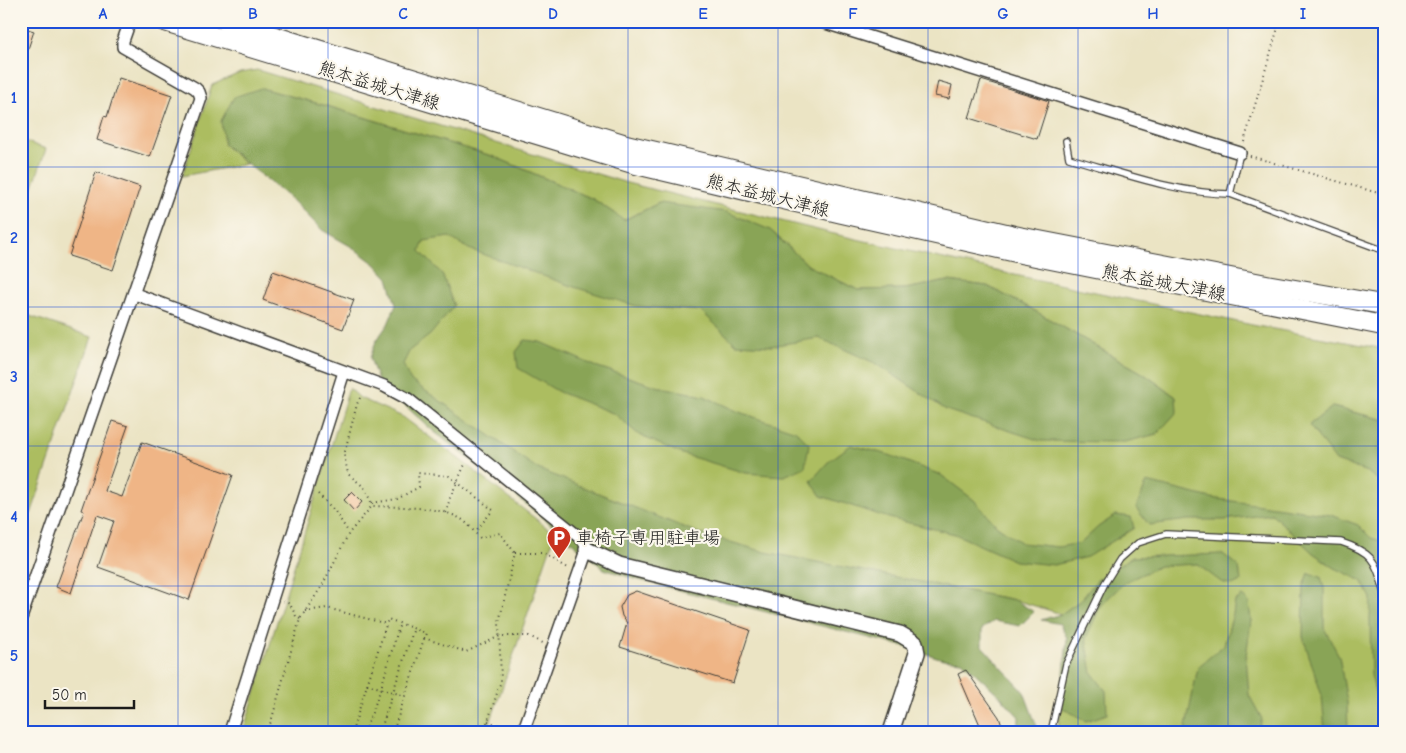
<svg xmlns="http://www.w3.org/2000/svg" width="1406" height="753" font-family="'Comic Neue','Klee One',sans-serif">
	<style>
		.green { fill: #acbd61; stroke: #646c3e }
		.forest { fill: #89a457; stroke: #52603a }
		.building { fill: #efb586 }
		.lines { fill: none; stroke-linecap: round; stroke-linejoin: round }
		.service-casing { stroke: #3b3a35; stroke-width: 8 }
		.minor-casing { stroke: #3b3a35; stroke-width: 14 }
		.tertiary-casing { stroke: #3b3a35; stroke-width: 18 }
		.primary-casing { stroke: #3b3a35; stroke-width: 21 }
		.path { stroke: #3b3a35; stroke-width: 2; stroke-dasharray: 1 4; stroke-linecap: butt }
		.service { stroke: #fff; stroke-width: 5.5 }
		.minor { stroke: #fff; stroke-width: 11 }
		.tertiary { stroke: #fff; stroke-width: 15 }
		.primary { stroke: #fff; stroke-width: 19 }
		.grid { fill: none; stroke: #1d4ed8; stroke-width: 1; stroke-opacity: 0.55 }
		.labels { text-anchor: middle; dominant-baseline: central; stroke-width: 4.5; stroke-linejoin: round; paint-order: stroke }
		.street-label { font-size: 18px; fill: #1c1c1c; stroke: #fbf7ec }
		.poi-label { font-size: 18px; fill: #1c1c1c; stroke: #fbf7ec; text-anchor: start }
		.neatline { fill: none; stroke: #1d4ed8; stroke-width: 2 }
		.grid-label { font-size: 16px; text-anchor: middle; font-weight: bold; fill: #1d4ed8 }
	</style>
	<rect width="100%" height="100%" fill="#fbf7ec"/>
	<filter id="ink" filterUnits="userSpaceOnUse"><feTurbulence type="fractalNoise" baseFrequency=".02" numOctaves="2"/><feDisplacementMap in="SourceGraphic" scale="10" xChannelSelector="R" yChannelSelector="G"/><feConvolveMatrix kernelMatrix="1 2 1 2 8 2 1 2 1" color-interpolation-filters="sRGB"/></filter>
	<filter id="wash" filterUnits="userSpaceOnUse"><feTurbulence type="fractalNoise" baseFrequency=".0096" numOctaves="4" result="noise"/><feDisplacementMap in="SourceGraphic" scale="20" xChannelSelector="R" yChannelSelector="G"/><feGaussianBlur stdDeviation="1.12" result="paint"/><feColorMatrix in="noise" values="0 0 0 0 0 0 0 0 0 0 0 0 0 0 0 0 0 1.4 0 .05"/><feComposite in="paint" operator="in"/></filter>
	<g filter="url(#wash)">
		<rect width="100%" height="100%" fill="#ebe4c4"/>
		<g class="green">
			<path d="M257,70L627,183L830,233L1010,274L1257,326L1385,349V420L1332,407L1385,449V732H1057L1078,619L1015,600L881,575L690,559L610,531L386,371L404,337L395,232L439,209L1176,397L1144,374L1030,308L987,286L948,281L905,289L858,290L809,266L770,230L659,203L624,220L593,199L495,157L327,106L261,88L224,145L246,164L182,176L212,85L240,73Z"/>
			<path d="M21,140L46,149L21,221Z"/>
			<path d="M21,313L92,337L31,514L21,511Z"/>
			<path d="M349,388L360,398L403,417L463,462L555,534L487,732H243Z"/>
		</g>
		<g class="forest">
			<path d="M261,88L327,106L495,157L593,199L624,220L659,203L727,212L770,230L809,266L858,290L905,289L948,281L987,286L1030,308L1144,374L1176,397L1177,412L1157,434L1125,442L1041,441L946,410L877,364L819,338L771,346L736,344L701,311L636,306L571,286L469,249L449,237L424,241L420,251L442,274L454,306L430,335L410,350L403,364L410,380L538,469L696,532L765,552L1015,600L1034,612L1020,626L994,621L982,629V646L1024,692L1039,732H1018L1019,717L1001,697L962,661L943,659L902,646L635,579L604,569L503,485L432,430L378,381L370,358L376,341L388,324L396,305L388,278L375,264L352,247L322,230L292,200L224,145L221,121L234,97Z"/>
			<path d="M525,340L540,342L595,366L656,386L704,396L739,412L796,431L809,444L805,467L784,476L746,473L682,454L639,435L615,414L559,392L518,368L516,352Z"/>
			<path d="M1332,407L1385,420V485L1367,472L1336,461L1309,425Z"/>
			<path d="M851,445L889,455L941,475L974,500L997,526L1022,543L1058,547L1081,543L1098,527L1116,515L1131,517L1134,528L1087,557L1054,565L1015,561L955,534L889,518L821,496L811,481L829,461Z"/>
			<path d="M1147,482L1211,498L1331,515L1358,525L1371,538L1385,542V713L1376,695L1371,675L1370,619L1371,598L1362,581L1335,568L1313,553L1272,514L1224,520H1188L1149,525L1136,508Z"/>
			<path d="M1223,554L1239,567L1241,581L1232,585L1221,582L1197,564L1160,566L1125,582L1101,605L1086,638L1092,673L1106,691L1107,714L1086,721L1061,707L1067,638L1060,624L1041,620L1061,614L1081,600L1097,580L1132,557Z"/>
			<path d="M1309,573L1321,577L1324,588V628L1339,656L1347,702L1348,732H1325L1322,696L1303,637L1304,586Z"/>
			<path d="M1242,596L1249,602L1251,621L1246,656L1249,695L1262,719L1258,732H1185L1198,667L1224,645L1233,614L1235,601Z"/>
		</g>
		<g id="blocks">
			<g class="building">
				<path d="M21,27L34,31L23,64L21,63Z"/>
				<path d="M119,78L172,95L150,157L97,140L104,116L107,117Z"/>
				<path d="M981,80L1049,101L1037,139L969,118Z"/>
				<path d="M938,81L952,85L949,99L935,96Z"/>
				<path d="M96,172L140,187L113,270L69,256Z"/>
				<path d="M273,271L354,300L343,329L263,300Z"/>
				<path d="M112,421L128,426L105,491L122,497L142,442L233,475L189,600L98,567L114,521L97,515L71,593L56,587L84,511L81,510Z"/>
				<path d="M352,492L362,502L354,511L344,500Z"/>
				<path d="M636,591L750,630L733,683L620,647L627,623L622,616L620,607L627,595Z"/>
				<path d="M966,670L999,717L1004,732H983L958,674Z"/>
			</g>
		</g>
	</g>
	<g filter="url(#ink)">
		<use href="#blocks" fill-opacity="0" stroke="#3b3a35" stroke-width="1"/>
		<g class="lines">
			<defs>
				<g id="service">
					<path d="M1066,141L1069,158C1119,172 1179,194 1230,194"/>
					<path d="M1240,153L1230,194L1385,251"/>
					<path d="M1051,732L1066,664L1105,583L1120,559L1138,543L1166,534L1341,542C1375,553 1375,562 1385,593"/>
				</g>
				<g id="minor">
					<path d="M819,21L1240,153"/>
					<path d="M135,294L384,386L408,399L584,541L587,550L523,732"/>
					<path d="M21,618L201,98L199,92L195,88L123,47V41L130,21"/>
					<path d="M230,732L344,372"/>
				</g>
				<path id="tertiary" d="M587,550L619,565L900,634L915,643L917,653L891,732"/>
				<g id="primary">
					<path d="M163,21L634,164L840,213L1023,254L1385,326"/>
					<path d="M225,21L628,145L1021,237L1269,285L1385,305"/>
				</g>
			</defs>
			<use href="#service" class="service-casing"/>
			<use href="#minor" class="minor-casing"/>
			<use href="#tertiary" class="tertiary-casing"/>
			<use href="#primary" class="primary-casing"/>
			<g class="path">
				<path d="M1244,142L1280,21"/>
				<path d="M1250,156L1385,195"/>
				<path d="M360,398L357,404L344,455L348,474L364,487L372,504"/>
				<path d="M318,494L334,510L349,533"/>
				<path d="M372,503L397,499L419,487L418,473L449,476L493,510L475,532"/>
				<path d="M446,513L450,498L466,462"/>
				<path d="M515,553H543L568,568"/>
				<path d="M283,601L290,604L296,616L300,619"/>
				<path d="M305,611L327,608L387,624"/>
				<path d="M424,638L466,652L500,636H529L543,643"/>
				<path d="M367,684L405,696"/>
				<path d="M488,721L511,730"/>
				<path d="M265,732L271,722L300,619L322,586L349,533L372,506C396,507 441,506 461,519C468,523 474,532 480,538L500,533L515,553L499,622L501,681L488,721L482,732"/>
				<path d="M352,732L388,619L426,633L393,732"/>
				<path d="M365,732L381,688L400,623"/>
				<path d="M380,732L414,628"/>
			</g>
			<use href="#service" class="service"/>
			<use href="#minor" class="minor"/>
			<use href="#tertiary" class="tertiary"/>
			<use href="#primary" class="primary"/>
		</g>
	</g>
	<path class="grid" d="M178,21V732M328,21V732M478,21V732M628,21V732M778,21V732M928,21V732M1078,21V732M1228,21V732M21,167H1385M21,307H1385M21,446H1385M21,586H1385"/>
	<defs>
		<symbol id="parking-pin" viewBox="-11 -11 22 30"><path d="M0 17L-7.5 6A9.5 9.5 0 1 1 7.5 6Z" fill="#c8321e" stroke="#fbf7ec"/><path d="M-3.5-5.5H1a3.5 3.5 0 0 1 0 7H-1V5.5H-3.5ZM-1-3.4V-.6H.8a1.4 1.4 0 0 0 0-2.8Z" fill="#fff"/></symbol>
	</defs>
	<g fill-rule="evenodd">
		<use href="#parking-pin" x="545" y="524" width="28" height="38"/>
	</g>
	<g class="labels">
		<g class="street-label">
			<text transform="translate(379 86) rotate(17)">熊本益城大津線</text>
			<text transform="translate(768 196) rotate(14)">熊本益城大津線</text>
			<text transform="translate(1164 283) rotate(11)">熊本益城大津線</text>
		</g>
		<g class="poi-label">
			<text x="576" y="538">車椅子専用駐車場</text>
		</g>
	</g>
	<rect width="1406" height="753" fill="none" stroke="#fbf7ec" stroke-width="55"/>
	<path d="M45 700v8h89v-8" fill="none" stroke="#1c1c1c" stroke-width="2.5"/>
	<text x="52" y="700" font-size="15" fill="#1c1c1c" stroke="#fbf7ec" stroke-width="4" paint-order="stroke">50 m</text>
	<rect x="28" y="28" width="1350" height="698" class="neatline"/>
	<g class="grid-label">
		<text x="103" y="19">A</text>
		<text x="253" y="19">B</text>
		<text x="403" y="19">C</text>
		<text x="553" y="19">D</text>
		<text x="703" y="19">E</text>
		<text x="853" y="19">F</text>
		<text x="1003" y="19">G</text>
		<text x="1153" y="19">H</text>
		<text x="1303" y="19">I</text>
		<text x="14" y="103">1</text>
		<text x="14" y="243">2</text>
		<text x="14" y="382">3</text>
		<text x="14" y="522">4</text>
		<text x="14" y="661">5</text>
	</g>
</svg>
